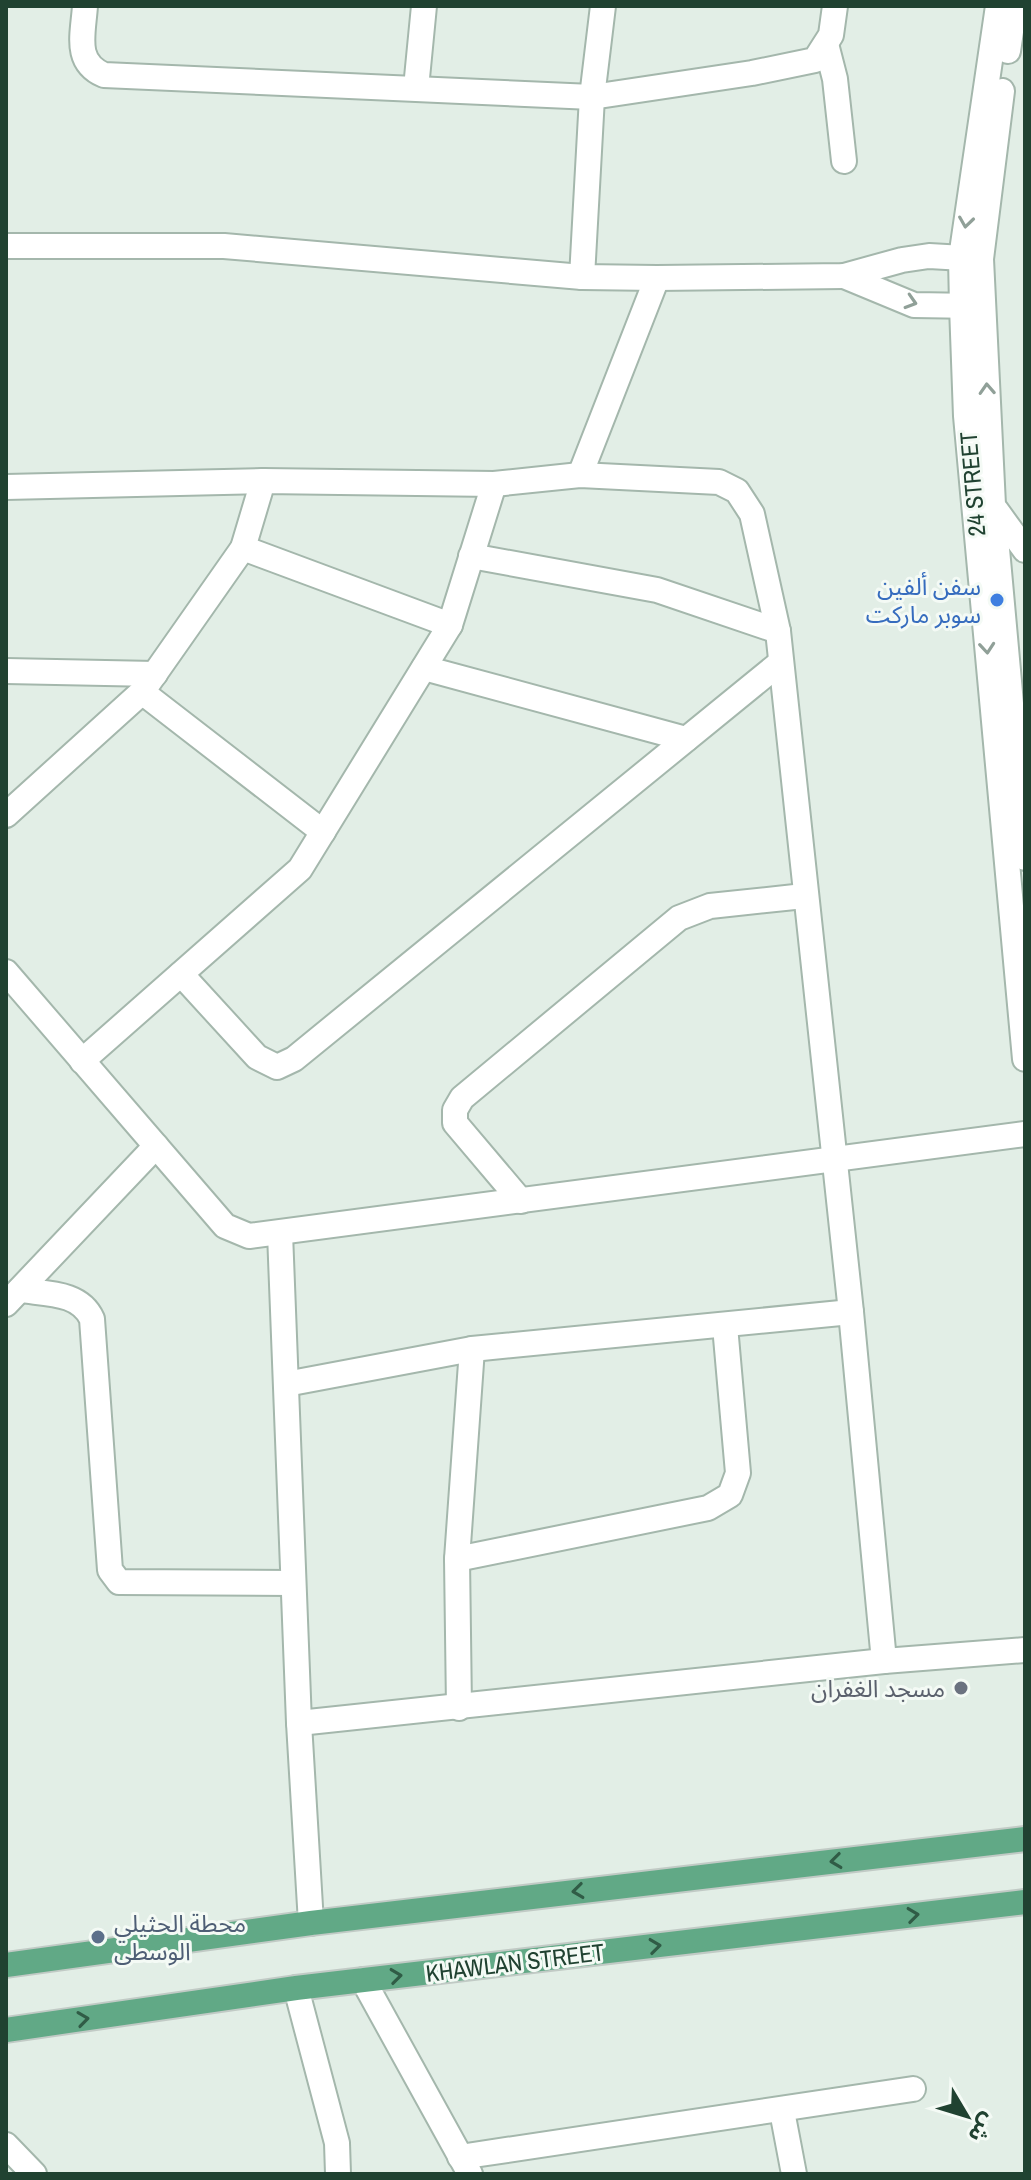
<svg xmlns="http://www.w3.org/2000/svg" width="1031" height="2180" font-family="'Archivo Narrow','Noto Sans Arabic',sans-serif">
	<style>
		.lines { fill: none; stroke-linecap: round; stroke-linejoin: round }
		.minor-casing { stroke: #a4b7ac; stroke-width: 28 }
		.major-casing { stroke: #c1cac5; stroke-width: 28 }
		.minor { stroke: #fff; stroke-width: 24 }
		.major { stroke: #61a986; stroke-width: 24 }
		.oneway { stroke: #90a098 }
		.oneway2 { stroke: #305c46 }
		.shop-dot { fill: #3f7fe0; stroke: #f4faf5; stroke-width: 3 }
		.worship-dot { fill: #6b7280; stroke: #f4faf5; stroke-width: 3 }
		.service-dot { fill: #5c6f8a; stroke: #f4faf5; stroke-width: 3 }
		.labels { text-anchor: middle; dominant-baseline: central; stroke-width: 6; stroke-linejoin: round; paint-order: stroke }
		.street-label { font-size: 24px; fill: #204231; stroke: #f4faf5 }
		.shop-label { font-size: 24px; fill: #366cbe; stroke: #f4faf5; text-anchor: end }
		.worship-label { font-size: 24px; fill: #5b616d; stroke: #f4faf5; text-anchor: end }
		.service-label { font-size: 24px; fill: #4e5e75; stroke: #f4faf5; text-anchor: start }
	</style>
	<rect width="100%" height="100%" fill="#e2eee6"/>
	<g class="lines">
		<defs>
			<g id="minor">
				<path d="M85,6C83,35 74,62 104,75L592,97L752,73L815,60L831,35L835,6"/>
				<path d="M998,6L961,258L962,306L966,416L1025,1059"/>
				<path d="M826,44L835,79L844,161"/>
				<path d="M1008,51L1015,6"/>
				<path d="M416,88L424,6"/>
				<path d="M1002,91L981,259L993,505L1025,858"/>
				<path d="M6,246H224L582,277L657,278L844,276L902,260L929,256L981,259"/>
				<path d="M844,276L914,305L976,306"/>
				<path d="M582,277L592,97L603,6"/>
				<path d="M580,475L657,278"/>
				<path d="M6,487L263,481"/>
				<path d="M996,510L1025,550"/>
				<path d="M243,548L450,625"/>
				<path d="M471,556L657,590L778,631"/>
				<path d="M424,668L686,739"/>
				<path d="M6,671L155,674"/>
				<path d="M142,692L323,832"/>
				<path d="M6,815L142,692L243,548L263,481L494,484L580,475L719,482L737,491L752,514L778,631L851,1312L884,1661"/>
				<path d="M6,972L225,1226L249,1236L1025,1134"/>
				<path d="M181,974L257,1057L277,1067L294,1059L781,662"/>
				<path d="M82,1061L300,869L450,625L494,484"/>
				<path d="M521,1201L455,1123V1110L462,1098L679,918L710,906L804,896"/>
				<path d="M280,1233L299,1723L311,1923"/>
				<path d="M20,1290C47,1294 80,1292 92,1319L110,1570L119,1582L293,1583"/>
				<path d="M6,1304L156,1146"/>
				<path d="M286,1384L472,1349L851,1312"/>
				<path d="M457,1559L708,1508L730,1495L738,1473L725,1326"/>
				<path d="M459,1708L457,1559L472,1349"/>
				<path d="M299,1723L884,1661L1025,1650"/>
				<path d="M363,1980L470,2174"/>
				<path d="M296,1988L337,2143L338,2174"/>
				<path d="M782,2111L794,2174"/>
				<path d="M6,2145L34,2174"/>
				<path d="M460,2157L913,2089"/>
			</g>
			<g id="major">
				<path d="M6,1965L311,1923L1025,1839"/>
				<path d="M6,2030L296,1988L1025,1902"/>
			</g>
		</defs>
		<use href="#minor" class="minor-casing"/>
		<use href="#major" class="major-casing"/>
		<use href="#minor" class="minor"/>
		<use href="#major" class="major"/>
	</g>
	<defs><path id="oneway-chevron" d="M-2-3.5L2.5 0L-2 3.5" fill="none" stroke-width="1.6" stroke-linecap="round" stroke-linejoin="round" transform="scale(2)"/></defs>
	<g class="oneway">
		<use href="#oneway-chevron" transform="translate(966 222) rotate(98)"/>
		<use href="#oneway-chevron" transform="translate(911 302) rotate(17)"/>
		<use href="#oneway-chevron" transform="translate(987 389) rotate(-93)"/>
		<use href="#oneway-chevron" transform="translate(987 648) rotate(85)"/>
	</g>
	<g class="oneway2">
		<use href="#oneway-chevron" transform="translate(836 1861) rotate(173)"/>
		<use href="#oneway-chevron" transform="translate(578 1891) rotate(173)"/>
		<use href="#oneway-chevron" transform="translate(913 1915) rotate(-7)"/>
		<use href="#oneway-chevron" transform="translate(655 1946) rotate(-7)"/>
		<use href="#oneway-chevron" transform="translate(396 1976) rotate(-7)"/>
		<use href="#oneway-chevron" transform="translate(83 2019) rotate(-8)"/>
	</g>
	<circle class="shop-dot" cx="997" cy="600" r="8"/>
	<circle class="worship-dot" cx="961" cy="1688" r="8"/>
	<circle class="service-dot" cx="98" cy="1937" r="8"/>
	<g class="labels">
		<g class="street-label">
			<text transform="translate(972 484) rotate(-95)">24 STREET</text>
			<text transform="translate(515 1962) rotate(-7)">KHAWLAN STREET</text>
		</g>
		<g class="shop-label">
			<text x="981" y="586">سفن ألفين<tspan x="981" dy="28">سوبر ماركت</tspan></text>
		</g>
		<g class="worship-label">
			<text x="945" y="1688">مسجد الغفران</text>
		</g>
		<g class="service-label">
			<text x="114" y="1923">محطة الحثيلي<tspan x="114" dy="28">الوسطى</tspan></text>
		</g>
	</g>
	<rect width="1031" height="2180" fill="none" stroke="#204231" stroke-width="16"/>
	<g transform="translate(967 2116) rotate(128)" stroke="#f4faf5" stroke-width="6" paint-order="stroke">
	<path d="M0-6L14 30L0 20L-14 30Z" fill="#204231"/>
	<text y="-12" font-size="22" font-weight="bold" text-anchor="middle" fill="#204231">ش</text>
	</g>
</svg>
